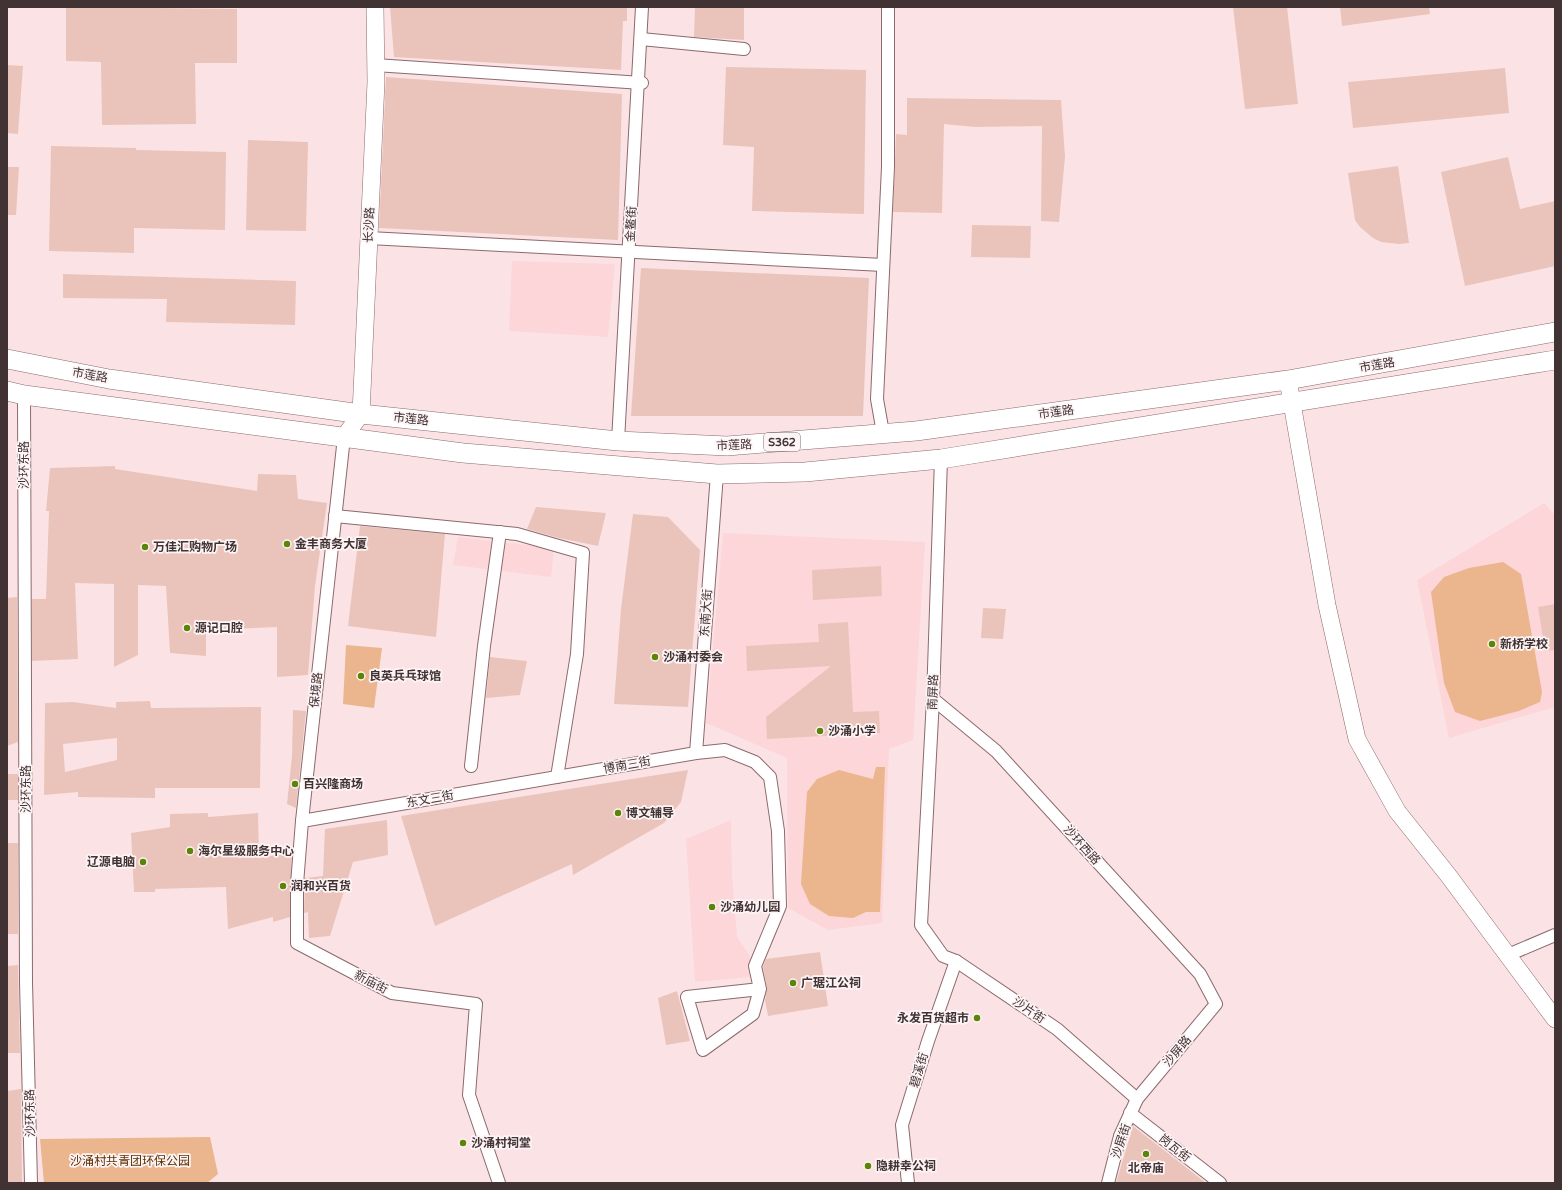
<svg xmlns="http://www.w3.org/2000/svg" width="1562" height="1190" font-family="'Varela Round','Noto Sans SC',sans-serif">
	<style>
		.built { fill: #fdd6da }
		.green { fill: #ebb58d }
		.building { fill: #eac4ba; fill-rule: evenodd }
		.lines { fill: none; stroke-linecap: round; stroke-linejoin: round }
		.street-casing { stroke: #8c696c; stroke-width: 14 }
		.secondary-casing { stroke: #8c696c; stroke-width: 18 }
		.primary-casing { stroke: #8c696c; stroke-width: 20 }
		.street { stroke: #fff; stroke-width: 12 }
		.secondary { stroke: #fff; stroke-width: 17 }
		.primary { stroke: #fff; stroke-width: 19 }
		.poi-dot { fill: #5d8408; stroke: #fdf4f5; stroke-width: 1.5 }
		.labels { text-anchor: middle; dominant-baseline: central; stroke-width: 3.5; stroke-linejoin: round; paint-order: stroke }
		.shield { fill: #fdf4f5; stroke: #796c6d; stroke-width: 1 }
		.shield-label { font-size: 11px; font-weight: bold; fill: #413233 }
		.street-label { font-size: 12px; fill: #413233; stroke: #fdf4f5 }
		.poi-label { font-size: 12px; font-weight: bold; fill: #413233; stroke: #fdf4f5; text-anchor: start }
		.park-label { font-size: 12px; fill: #5d3002; stroke: #fdf4f5 }
	</style>
	<rect width="100%" height="100%" fill="#fbe3e5"/>
	<g class="built">
		<path d="M512,261L615,264L608,337L509,331Z"/>
		<path d="M1544,503L1555,515V707L1449,738L1417,580Z"/>
		<path d="M723,533L925,542L913,740L889,749L882,923L828,930L788,908L787,758L706,723Z"/>
		<path d="M458,537L554,548L551,577L453,565Z"/>
		<path d="M731,820L732,876L737,937L750,956L751,977L695,982L686,839Z"/>
	</g>
	<g class="green">
		<path d="M1503,562L1521,574L1542,692L1540,702L1519,711L1480,721L1455,712L1444,683L1431,592L1444,577L1469,568Z"/>
		<path d="M346,645L382,648L374,708L343,704Z"/>
		<path d="M876,767H885L880,912H866L853,918L829,916L810,904L801,884L807,792L817,779L839,770L873,779Z"/>
		<path d="M210,1137L218,1174L207,1183H44L40,1139Z"/>
	</g>
	<g class="building">
		<path d="M66,7L237,9V63H195L196,124L102,125L101,62L66,61Z"/>
		<path d="M390,7H627V21H623L621,70L394,57Z"/>
		<path d="M695,7H744V40L694,37Z"/>
		<path d="M1233,7H1287L1298,104L1245,109Z"/>
		<path d="M1340,7H1429L1430,14L1342,26Z"/>
		<path d="M7,65L23,66L18,134L7,133Z"/>
		<path d="M726,67L866,70L864,214L752,211L754,147L723,145Z"/>
		<path d="M1505,68L1509,113L1353,128L1348,82Z"/>
		<path d="M386,77L622,94L618,240L379,228Z"/>
		<path d="M907,98L1061,100L1065,157L1059,222L1041,221L1042,126L975,127L944,124L942,213L893,212L896,134L907,135Z"/>
		<path d="M248,140L308,142L306,231L246,230Z"/>
		<path d="M51,146L136,148V150L226,152L225,230L134,228V253L49,251Z"/>
		<path d="M1508,157L1520,209L1555,201V266L1465,286L1441,172Z"/>
		<path d="M1398,166L1409,243L1399,244L1381,242L1373,238L1360,227L1355,220L1348,173Z"/>
		<path d="M7,167H19L16,215H7Z"/>
		<path d="M972,225L1031,226L1030,258L971,257Z"/>
		<path d="M641,268L869,278L863,416H631Z"/>
		<path d="M63,274L296,281L295,325L166,322L167,299L63,298Z"/>
		<path d="M115,466V469L257,491L258,474L296,475L298,499L327,503L315,586L308,675L277,677V627L206,630V656L170,653L166,586L138,585V655L114,667V584L75,583L78,659L32,661V599H46L49,511H46L50,468Z"/>
		<path d="M536,507L606,513L598,546L559,538L527,529Z"/>
		<path d="M633,514L668,517L700,550L688,707L614,704L621,609Z"/>
		<path d="M360,526L445,534L436,637L348,626Z"/>
		<path d="M881,566L882,596L813,600L812,570Z"/>
		<path d="M17,597L18,742L7,746V598Z"/>
		<path d="M1555,604V650L1545,651L1538,607Z"/>
		<path d="M983,608L1006,609L1003,639L981,638Z"/>
		<path d="M848,622L853,712L879,711L880,733L767,739L766,717L831,666L747,671L746,646L819,642L818,624Z"/>
		<path d="M490,657L527,661L520,695L486,698Z"/>
		<path d="M150,701L151,708L261,707L260,788H155V798L78,797V792L44,795L45,703L73,702L116,708V702ZM117,738V760L65,772L63,744Z"/>
		<path d="M293,710L306,711L296,808L287,804L292,756Z"/>
		<path d="M688,770L681,802L664,823L573,875L572,864L435,926L401,816Z"/>
		<rect x="7" y="774" width="11" height="26"/>
		<path d="M208,813V817L258,813L259,858L292,852L290,917L273,922V917L228,929L226,887L155,889V892H134L131,833L170,827V814Z"/>
		<path d="M387,820L388,855L353,862L330,936L309,938L308,912L304,913L305,878L323,876L325,829Z"/>
		<rect x="7" y="843" width="11" height="91"/>
		<path d="M820,952L828,1006L768,1016L765,1000L767,989L763,967L766,959Z"/>
		<path d="M18,965L20,1053H7V966Z"/>
		<path d="M677,991L690,1041L666,1045L658,998Z"/>
		<path d="M21,1089L22,1182H7V1091Z"/>
		<path d="M1133,1126L1206,1183H1116Z"/>
	</g>
	<g class="lines">
		<defs>
			<g id="street">
				<path d="M641,39L744,49"/>
				<path d="M375,65L642,83"/>
				<path d="M369,238L883,265"/>
				<path d="M24,395L26,982L31,1183"/>
				<path d="M883,433L877,399L888,167V7"/>
				<path d="M344,437L302,821L297,884V943L392,993L476,1004L469,1095L499,1183"/>
				<path d="M618,441L642,7"/>
				<path d="M941,459L933,699L921,925L943,956L956,961L1057,1029L1137,1099"/>
				<path d="M335,516L517,534L583,553L577,654L557,777"/>
				<path d="M933,699L996,751L1200,974L1216,1004L1137,1099L1120,1136L1108,1183"/>
				<path d="M696,753L717,474"/>
				<path d="M471,766L484,646L500,532"/>
				<path d="M302,821L696,753L725,750L755,762L770,777L778,831L780,906L755,966L760,989L753,1014L703,1050L687,997L760,989"/>
				<path d="M1508,955L1555,935"/>
				<path d="M1130,1113L1220,1183"/>
				<path d="M908,1183L902,1125L928,1041L956,961"/>
			</g>
			<g id="secondary">
				<path d="M1288,380L1327,605L1357,739L1397,811L1448,875L1555,1019"/>
				<path d="M344,437L361,414L376,82L375,7"/>
			</g>
			<g id="primary">
				<path d="M7,359L109,379L361,414L618,441L727,446L916,431L1288,380L1555,332"/>
				<path d="M7,391L24,395L463,453L717,474L805,472L941,459L1555,360"/>
			</g>
		</defs>
		<use href="#street" class="street-casing"/>
		<use href="#secondary" class="secondary-casing"/>
		<use href="#primary" class="primary-casing"/>
		<use href="#street" class="street"/>
		<use href="#secondary" class="secondary"/>
		<use href="#primary" class="primary"/>
	</g>
	<g class="poi-dot">
		<circle cx="287" cy="544" r="4"/>
		<circle cx="145" cy="547" r="4"/>
		<circle cx="187" cy="628" r="4"/>
		<circle cx="1492" cy="644" r="4"/>
		<circle cx="655" cy="657" r="4"/>
		<circle cx="361" cy="676" r="4"/>
		<circle cx="820" cy="731" r="4"/>
		<circle cx="295" cy="784" r="4"/>
		<circle cx="618" cy="813" r="4"/>
		<circle cx="190" cy="851" r="4"/>
		<circle cx="143" cy="862" r="4"/>
		<circle cx="283" cy="886" r="4"/>
		<circle cx="712" cy="907" r="4"/>
		<circle cx="793" cy="983" r="4"/>
		<circle cx="977" cy="1018" r="4"/>
		<circle cx="463" cy="1143" r="4"/>
		<circle cx="1146" cy="1154" r="4"/>
		<circle cx="868" cy="1166" r="4"/>
	</g>
	<g class="labels">
		<rect class="shield" x="764" y="433" width="36" height="18" rx="3"/>
		<g class="shield-label">
			<text x="782" y="442">S362</text>
		</g>
		<g class="street-label">
			<text transform="translate(631 224) rotate(-87)">金鳌街</text>
			<text transform="translate(369 225) rotate(-87)">长沙路</text>
			<text transform="translate(1377 365) rotate(-10)">市莲路</text>
			<text transform="translate(90 375) rotate(10)">市莲路</text>
			<text transform="translate(1056 412) rotate(-8)">市莲路</text>
			<text transform="translate(411 419) rotate(6)">市莲路</text>
			<text transform="translate(734 445) rotate(-2)">市莲路</text>
			<text transform="translate(24 465) rotate(-90)">沙环东路</text>
			<text transform="translate(706 613) rotate(-86)">东南大街</text>
			<text transform="translate(316 690) rotate(-84)">保境路</text>
			<text transform="translate(933 692) rotate(-88)">南屏路</text>
			<text transform="translate(627 765) rotate(-10)">博南三街</text>
			<text transform="translate(26 789) rotate(-90)">沙环东路</text>
			<text transform="translate(430 799) rotate(-10)">东文三街</text>
			<text transform="translate(1082 845) rotate(48)">沙环西路</text>
			<text transform="translate(371 982) rotate(27)">新庙街</text>
			<text transform="translate(1029 1010) rotate(34)">沙片街</text>
			<text transform="translate(1177 1051) rotate(-50)">沙屏路</text>
			<text transform="translate(919 1070) rotate(-73)">碧溪街</text>
			<text transform="translate(30 1113) rotate(-91)">沙环东路</text>
			<text transform="translate(1121 1141) rotate(-71)">沙屏街</text>
			<text transform="translate(1175 1148) rotate(38)">岗瓦街</text>
		</g>
		<g class="poi-label">
			<text x="295" y="544">金丰商务大厦</text>
			<text x="153" y="547">万佳汇购物广场</text>
			<text x="195" y="628">源记口腔</text>
			<text x="1500" y="644">新桥学校</text>
			<text x="663" y="657">沙涌村委会</text>
			<text x="369" y="676">良英兵乓球馆</text>
			<text x="828" y="731">沙涌小学</text>
			<text x="303" y="784">百兴隆商场</text>
			<text x="626" y="813">博文辅导</text>
			<text x="198" y="851">海尔星级服务中心</text>
			<text x="135" y="862" text-anchor="end">辽源电脑</text>
			<text x="291" y="886">润和兴百货</text>
			<text x="720" y="907">沙涌幼儿园</text>
			<text x="801" y="983">广琚江公祠</text>
			<text x="969" y="1018" text-anchor="end">永发百货超市</text>
			<text x="471" y="1143">沙涌村祠堂</text>
			<text x="876" y="1166">隐耕幸公祠</text>
			<text x="1146" y="1168" text-anchor="middle">北帝庙</text>
		</g>
		<g class="park-label">
			<text x="130" y="1161">沙涌村共青团环保公园</text>
		</g>
	</g>
	<rect width="1562" height="1190" fill="none" stroke="#413233" stroke-width="16"/>
</svg>
